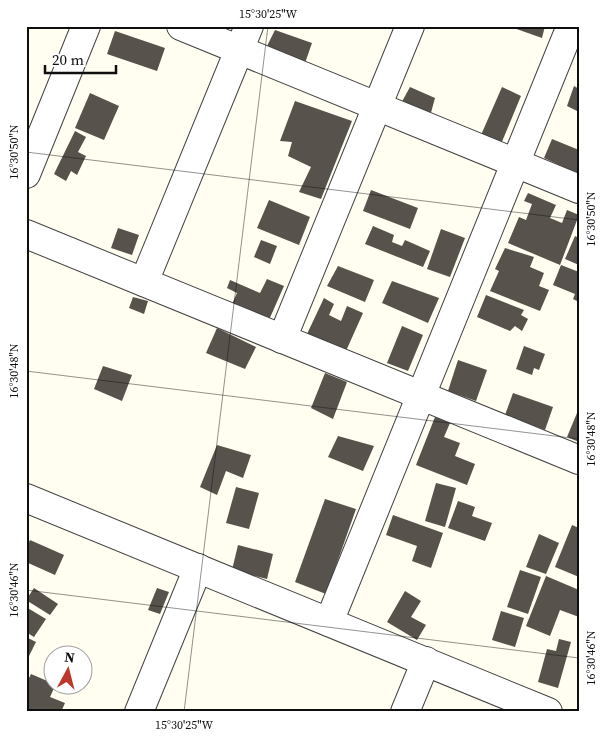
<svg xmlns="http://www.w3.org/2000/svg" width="605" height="738" font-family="'Source Serif 4',serif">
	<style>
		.building { fill: #57524c }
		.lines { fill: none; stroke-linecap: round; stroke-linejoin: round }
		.street-casing { stroke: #424242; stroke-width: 30 }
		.street { stroke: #fff; stroke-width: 28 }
		.ticks { fill: none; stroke: #0f0f0f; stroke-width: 1; stroke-opacity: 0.45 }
		.neatline { fill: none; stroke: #0f0f0f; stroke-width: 2 }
		.ticks-label { font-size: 12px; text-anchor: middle; fill: #0f0f0f }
	</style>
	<rect width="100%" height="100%" fill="#fffef1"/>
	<g class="building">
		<path d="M508,26H545L542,38Z"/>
		<path d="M275,30L312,43L304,66L263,54Z"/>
		<path d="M115,31L165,48L157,71L107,54Z"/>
		<path d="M574,86L579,89V112L567,106Z"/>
		<path d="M410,87L435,98L429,120L399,107Z"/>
		<path d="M502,87L521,96L501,144L481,135Z"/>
		<path d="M90,93L119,106L104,140L75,128Z"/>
		<path d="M295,101L352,121L321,199L299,192L311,167L288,156L292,142L280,141Z"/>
		<path d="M75,131L86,137L78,152L86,156L77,175L71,171L66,181L54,174Z"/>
		<path d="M552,139L579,150V174L544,158Z"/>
		<path d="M371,190L418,208L410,229L363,211Z"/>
		<path d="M528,193L556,205L550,218L562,223L567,210L579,215L560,265L508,243L519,217L526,220L532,204L524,201Z"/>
		<path d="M269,200L310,217L299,245L257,228Z"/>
		<path d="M373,226L394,235L392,242L402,246L405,240L430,251L423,267L365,244Z"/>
		<path d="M118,228L139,235L132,255L111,248Z"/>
		<path d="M441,229L465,238L450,277L427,269Z"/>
		<path d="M575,236L579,238V265L565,259Z"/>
		<path d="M261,240L277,246L270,264L254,257Z"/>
		<path d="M505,248L534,257L530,267L544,273L539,286L549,290L540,311L490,291L499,271L495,269Z"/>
		<path d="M561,265L579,272V302L573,299L575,294L553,285Z"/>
		<path d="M338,266L374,280L365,302L327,286Z"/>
		<path d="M267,279L284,286L269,320L232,304L237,293L227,288L230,280L260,293Z"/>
		<path d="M392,281L439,298L428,323L382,303Z"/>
		<path d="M486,295L524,310L521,315L528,319L522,331L515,326L510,331L477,317Z"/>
		<path d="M133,297L148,301L144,314L129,308Z"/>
		<path d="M324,298L334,304L329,315L341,321L347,306L363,313L346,351L307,334Z"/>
		<path d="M402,326L423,335L408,371L387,363Z"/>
		<path d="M217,328L256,347L245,369L206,353Z"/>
		<path d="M524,346L545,354L539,370L534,368L532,375L516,369Z"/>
		<path d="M458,360L487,370L476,401L448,391Z"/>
		<path d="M103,366L132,375L122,401L94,389Z"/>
		<path d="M325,373L347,382L333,419L311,408Z"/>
		<path d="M513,393L553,407L545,430L505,415Z"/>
		<path d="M577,413L579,414V442L567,437Z"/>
		<path d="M435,417L450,423L444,437L460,443L455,456L475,464L467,485L416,465Z"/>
		<path d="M338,436L374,446L363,471L328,457Z"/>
		<path d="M217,445L251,455L243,478L226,471L217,495L200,487Z"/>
		<path d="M436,483L456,488L445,527L425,521Z"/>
		<path d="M236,487L259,493L249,529L226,523Z"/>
		<path d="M325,499L356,509L326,594L295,582Z"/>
		<path d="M458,501L475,507L472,516L492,523L485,541L448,528Z"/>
		<path d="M393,515L443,533L431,568L412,561L417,546L386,535Z"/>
		<path d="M572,525L579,528V577L555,567Z"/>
		<path d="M539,534L559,543L546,574L526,567Z"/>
		<path d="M30,540L64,555L55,575L26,562V548Z"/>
		<path d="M238,545L273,554L267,579L232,570Z"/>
		<path d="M520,570L541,577L528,614L507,607Z"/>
		<path d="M546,576L579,590V617L560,610L550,636L526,626Z"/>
		<path d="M34,588L58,604L50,615L26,600Z"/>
		<path d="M157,588L169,592L160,614L148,610Z"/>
		<path d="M405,591L421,601L411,617L426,625L417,640L387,622Z"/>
		<path d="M26,607L46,619L34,637L26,632Z"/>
		<path d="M501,611L524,618L515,647L492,640Z"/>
		<path d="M26,637L36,642L26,662Z"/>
		<path d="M559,639L571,642L558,688L538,682L547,649L556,651Z"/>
		<path d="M31,674L52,683L55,686L50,697L65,703L61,712H26V684Z"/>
	</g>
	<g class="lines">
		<defs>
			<g id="street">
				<path d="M181,26L579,189"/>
				<path d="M26,174L86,26"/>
				<path d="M26,234L579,460"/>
				<path d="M144,282L249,26"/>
				<path d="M282,339L410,26"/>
				<path d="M26,498L548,712"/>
				<path d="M329,622L571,26"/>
				<path d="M139,712L198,568"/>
				<path d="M405,712L426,661"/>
			</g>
		</defs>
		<use href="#street" class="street-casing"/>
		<use href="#street" class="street"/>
	</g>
	<path class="ticks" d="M26,152L579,220M26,371L579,439M26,590L579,658M184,712L268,26"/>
	<rect width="605" height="738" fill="none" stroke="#ffffff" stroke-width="55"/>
	<g transform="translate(68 670) rotate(7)"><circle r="24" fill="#ffffff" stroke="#9f9f9f"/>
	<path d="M0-4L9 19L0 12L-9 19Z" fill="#bb382b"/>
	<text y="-8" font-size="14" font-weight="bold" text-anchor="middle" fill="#0f0f0f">N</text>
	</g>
	<path d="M45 65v8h71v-8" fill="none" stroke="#0f0f0f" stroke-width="2.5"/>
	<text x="52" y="65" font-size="15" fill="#0f0f0f" stroke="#ffffff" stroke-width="4" paint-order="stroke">20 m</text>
	<rect x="28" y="28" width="550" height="682" class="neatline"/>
	<g class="ticks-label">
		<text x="268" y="18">15°30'25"W</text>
		<text transform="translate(14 152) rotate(-90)" y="4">16°30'50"N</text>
		<text transform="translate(591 219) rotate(-90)" y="4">16°30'50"N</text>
		<text transform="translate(14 371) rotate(-90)" y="4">16°30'48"N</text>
		<text transform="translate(591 439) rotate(-90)" y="4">16°30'48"N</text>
		<text transform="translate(14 590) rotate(-90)" y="4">16°30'46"N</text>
		<text transform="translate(591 658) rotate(-90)" y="4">16°30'46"N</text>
		<text x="184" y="729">15°30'25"W</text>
	</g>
</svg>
